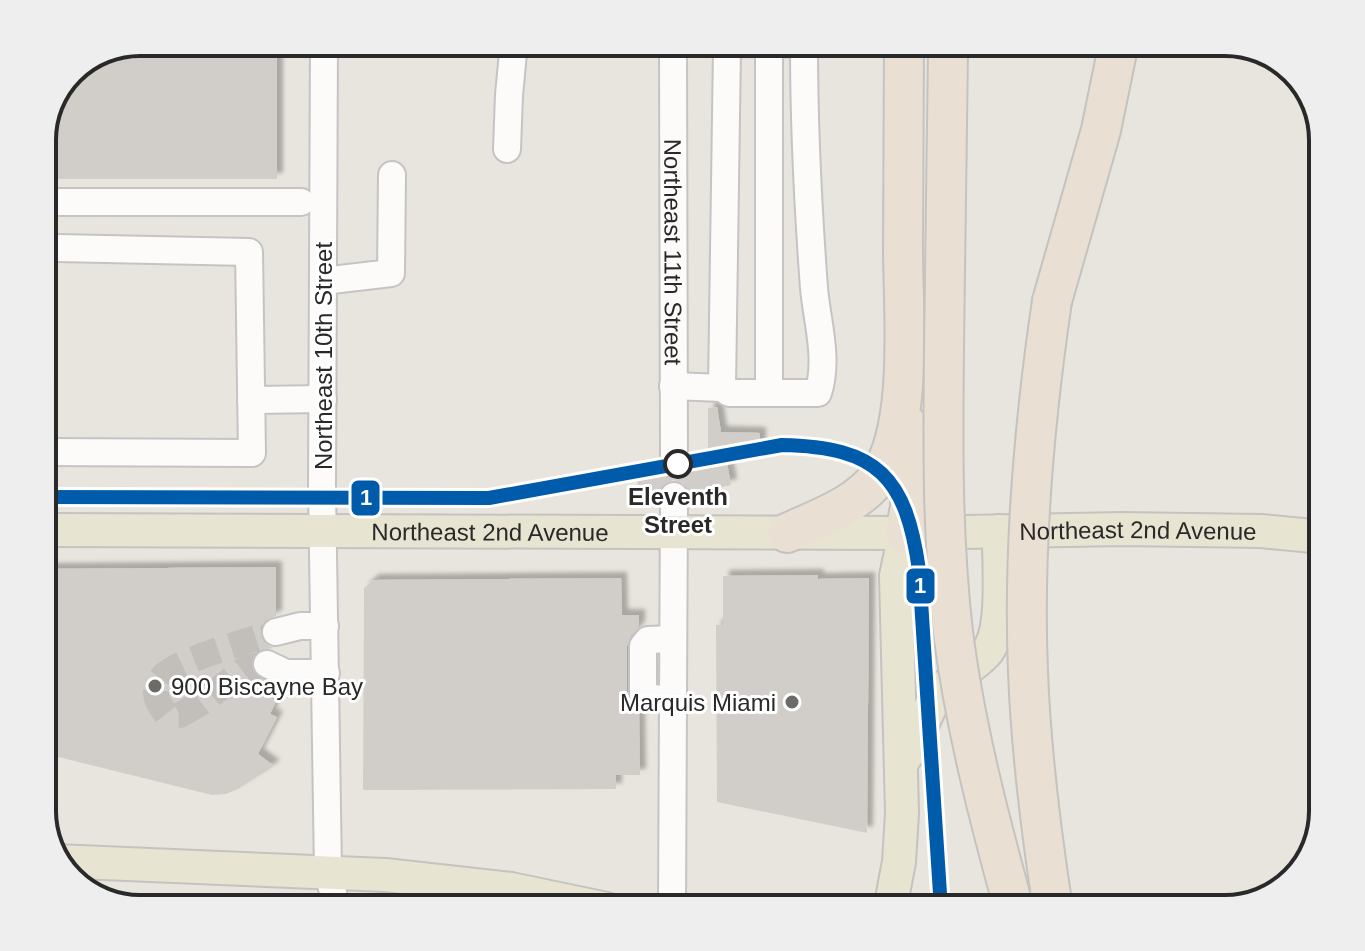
<svg xmlns="http://www.w3.org/2000/svg" width="1365" height="951" font-family="Arial,sans-serif">
	<style>
		.building { fill: #d1cec9; filter: url(#shadow) }
		.lines { fill: none; stroke-linecap: round; stroke-linejoin: round }
		.minor-tunnel { stroke: #c2bfba; stroke-width: 26; stroke-dasharray: 26 13; stroke-linecap: butt }
		.minor-casing { stroke: #c5c4c4; stroke-width: 30 }
		.major-casing { stroke: #c4c3c0; stroke-width: 36 }
		.highway-casing { stroke: #c4c3c0; stroke-width: 42 }
		.minor { stroke: #fcfbfa; stroke-width: 26 }
		.major { stroke: #e7e4d2; stroke-width: 32 }
		.highway { stroke: #e9dfd2; stroke-width: 38 }
		.highway-bridge-casing { stroke: #c4c3c0; stroke-width: 42; stroke-linecap: butt }
		.highway-bridge { stroke: #e9dfd2; stroke-width: 38 }
		.metro-1-casing { stroke: #fff; stroke-width: 20 }
		.metro-1 { stroke: #005cab; stroke-width: 14 }
		.stop-dot { fill: #fff; stroke: #292929; stroke-width: 4 }
		.poi-dot { fill: #6c6b68; stroke: #fff; stroke-width: 3 }
		.labels { text-anchor: middle; dominant-baseline: central; stroke-width: 6; stroke-linejoin: round; paint-order: stroke }
		.street-label { font-size: 24px; fill: #292929; stroke: #fff }
		.stop-label { font-size: 24px; font-weight: bold; fill: #292929; stroke: #fff }
		.poi-label { font-size: 24px; fill: #292929; stroke: #fff; text-anchor: start }
		.rim { fill: none; stroke: #292929; stroke-width: 4 }
		.line-badge { stroke: #fff; stroke-width: 3 }
		.badge-label { font-size: 22px; text-anchor: middle; font-weight: bold; fill: #fff }
	</style>
	<defs>
		<filter id="shadow"><feDropShadow dx="6" dy="-6" stdDeviation="2" flood-color="#0004"/></filter>
	</defs>
	<rect width="100%" height="100%" fill="#e8e5de"/>
	<g class="building">
		<path d="M140,42H277V179H48L49,170H42V134L71,70Z"/>
		<path d="M717,407L721,432L760,433V452H725L731,485L689,493L683,483L673,480L661,487L658,499L641,502L635,470L659,466L667,477L675,479L683,476L688,470L690,460L708,457V408Z"/>
		<path d="M276,567V616L266,620L260,628L264,642L273,648L257,651L251,665L254,674L270,683L266,693L276,701L270,714L277,717L258,754L274,766L238,789L226,794L212,795L42,753V569Z"/>
		<path d="M818,575V579L869,578L867,833L717,802L716,625H723V576Z"/>
		<path d="M621,578L622,615H639V627L631,636L627,646V697L629,705L639,712L640,775H616V789L363,790L364,588L373,580Z"/>
	</g>
	<g class="lines">
		<path class="minor-tunnel" d="M267,664L246,668L201,703L180,715H167C157,703 150,689 163,676C178,660 251,640 276,632"/>
		<defs>
			<g id="minor">
				<path d="M324,42L322,489L328,872L337,909"/>
				<path id="s1" d="M673,42L674,463"/>
				<path d="M769,42V393H729L722,388L727,48L731,43C754,44 782,40 804,46C804,127 808,207 814,288C817,322 829,359 818,393H769"/>
				<path d="M507,149L509,95L514,42"/>
				<path d="M42,202H301"/>
				<path d="M323,281L391,273L392,175"/>
				<path d="M673,386L722,388"/>
				<path d="M251,400L323,399"/>
				<path d="M42,452L252,453L249,252L57,248"/>
				<path d="M276,632L300,626H325"/>
				<path d="M267,664L286,673H326"/>
				<path d="M672,700L643,697V646L648,640L673,639"/>
				<path d="M672,909L674,496"/>
			</g>
			<g id="major">
				<path id="s2" d="M42,530L905,533L1122,529L1261,531L1323,537"/>
				<path d="M904,759C920,739 923,714 939,693C952,677 972,668 986,653C1006,632 998,560 999,531"/>
				<path d="M56,861L385,875L511,889L607,909"/>
				<path d="M890,909L899,862L902,813L896,576L905,533"/>
			</g>
			<g id="highway">
				<path d="M1052,301L1101,130L1119,42"/>
				<path d="M787,533C819,518 857,506 879,476C914,425 903,310 903,249C903,180 904,111 904,42"/>
				<path d="M905,533L910,507V427"/>
			</g>
		</defs>
		<use href="#minor" class="minor-casing"/>
		<use href="#major" class="major-casing"/>
		<use href="#highway" class="highway-casing"/>
		<use href="#minor" class="minor"/>
		<use href="#major" class="major"/>
		<use href="#highway" class="highway"/>
		<defs>
			<g id="highway-bridge">
				<path d="M948,51C947,150 945,249 944,348C943,443 942,537 953,632C965,726 989,818 1014,909"/>
				<path d="M1052,301C1034,423 1023,549 1028,672C1031,751 1041,831 1053,909"/>
			</g>
		</defs>
		<use href="#highway-bridge" class="highway-bridge-casing"/>
		<use href="#highway-bridge" class="highway-bridge"/>
		<defs>
			<path id="metro-1" d="M42,497L489,498L782,445C878,447 906,477 919,570L941,909"/>
		</defs>
		<use href="#metro-1" class="metro-1-casing"/>
		<use href="#metro-1" class="metro-1"/>
	</g>
	<circle class="stop-dot" cx="678" cy="464" r="13"/>
	<g class="poi-dot">
		<circle cx="155" cy="686" r="8"/>
		<circle cx="792" cy="702" r="8"/>
	</g>
	<g class="labels">
		<g class="street-label">
			<text stroke="none"><textPath href="#s1" startOffset="210">Northeast 11th Street</textPath></text>
			<text transform="translate(323 356) rotate(-90)">Northeast 10th Street</text>
			<text stroke="none"><textPath href="#s2" startOffset="1096">Northeast 2nd Avenue</textPath></text>
			<text stroke="none"><textPath href="#s2" startOffset="448">Northeast 2nd Avenue</textPath></text>
		</g>
		<g class="stop-label">
			<text x="678" y="496">Eleventh<tspan x="678" dy="28">Street</tspan></text>
		</g>
		<g class="poi-label">
			<text x="171" y="686">900 Biscayne Bay</text>
			<text x="776" y="702" text-anchor="end">Marquis Miami</text>
		</g>
	</g>
	<path d="M0 0H1365V951H0ZM140 56H1225A84 84 0 0 1 1309 140V811A84 84 0 0 1 1225 895H140A84 84 0 0 1 56 811V140A84 84 0 0 1 140 56Z" fill="#eee" fill-rule="evenodd"/>
	<path class="rim" d="M140 56H1225A84 84 0 0 1 1309 140V811A84 84 0 0 1 1225 895H140A84 84 0 0 1 56 811V140A84 84 0 0 1 140 56Z"/>
	<g class="line-badge">
		<rect x="350" y="479" width="31" height="38" rx="8" fill="#005cab"/>
		<rect x="905" y="567" width="31" height="38" rx="8" fill="#005cab"/>
	</g>
	<g class="badge-label">
		<text x="366" y="505">1</text>
		<text x="920" y="593">1</text>
	</g>
</svg>
